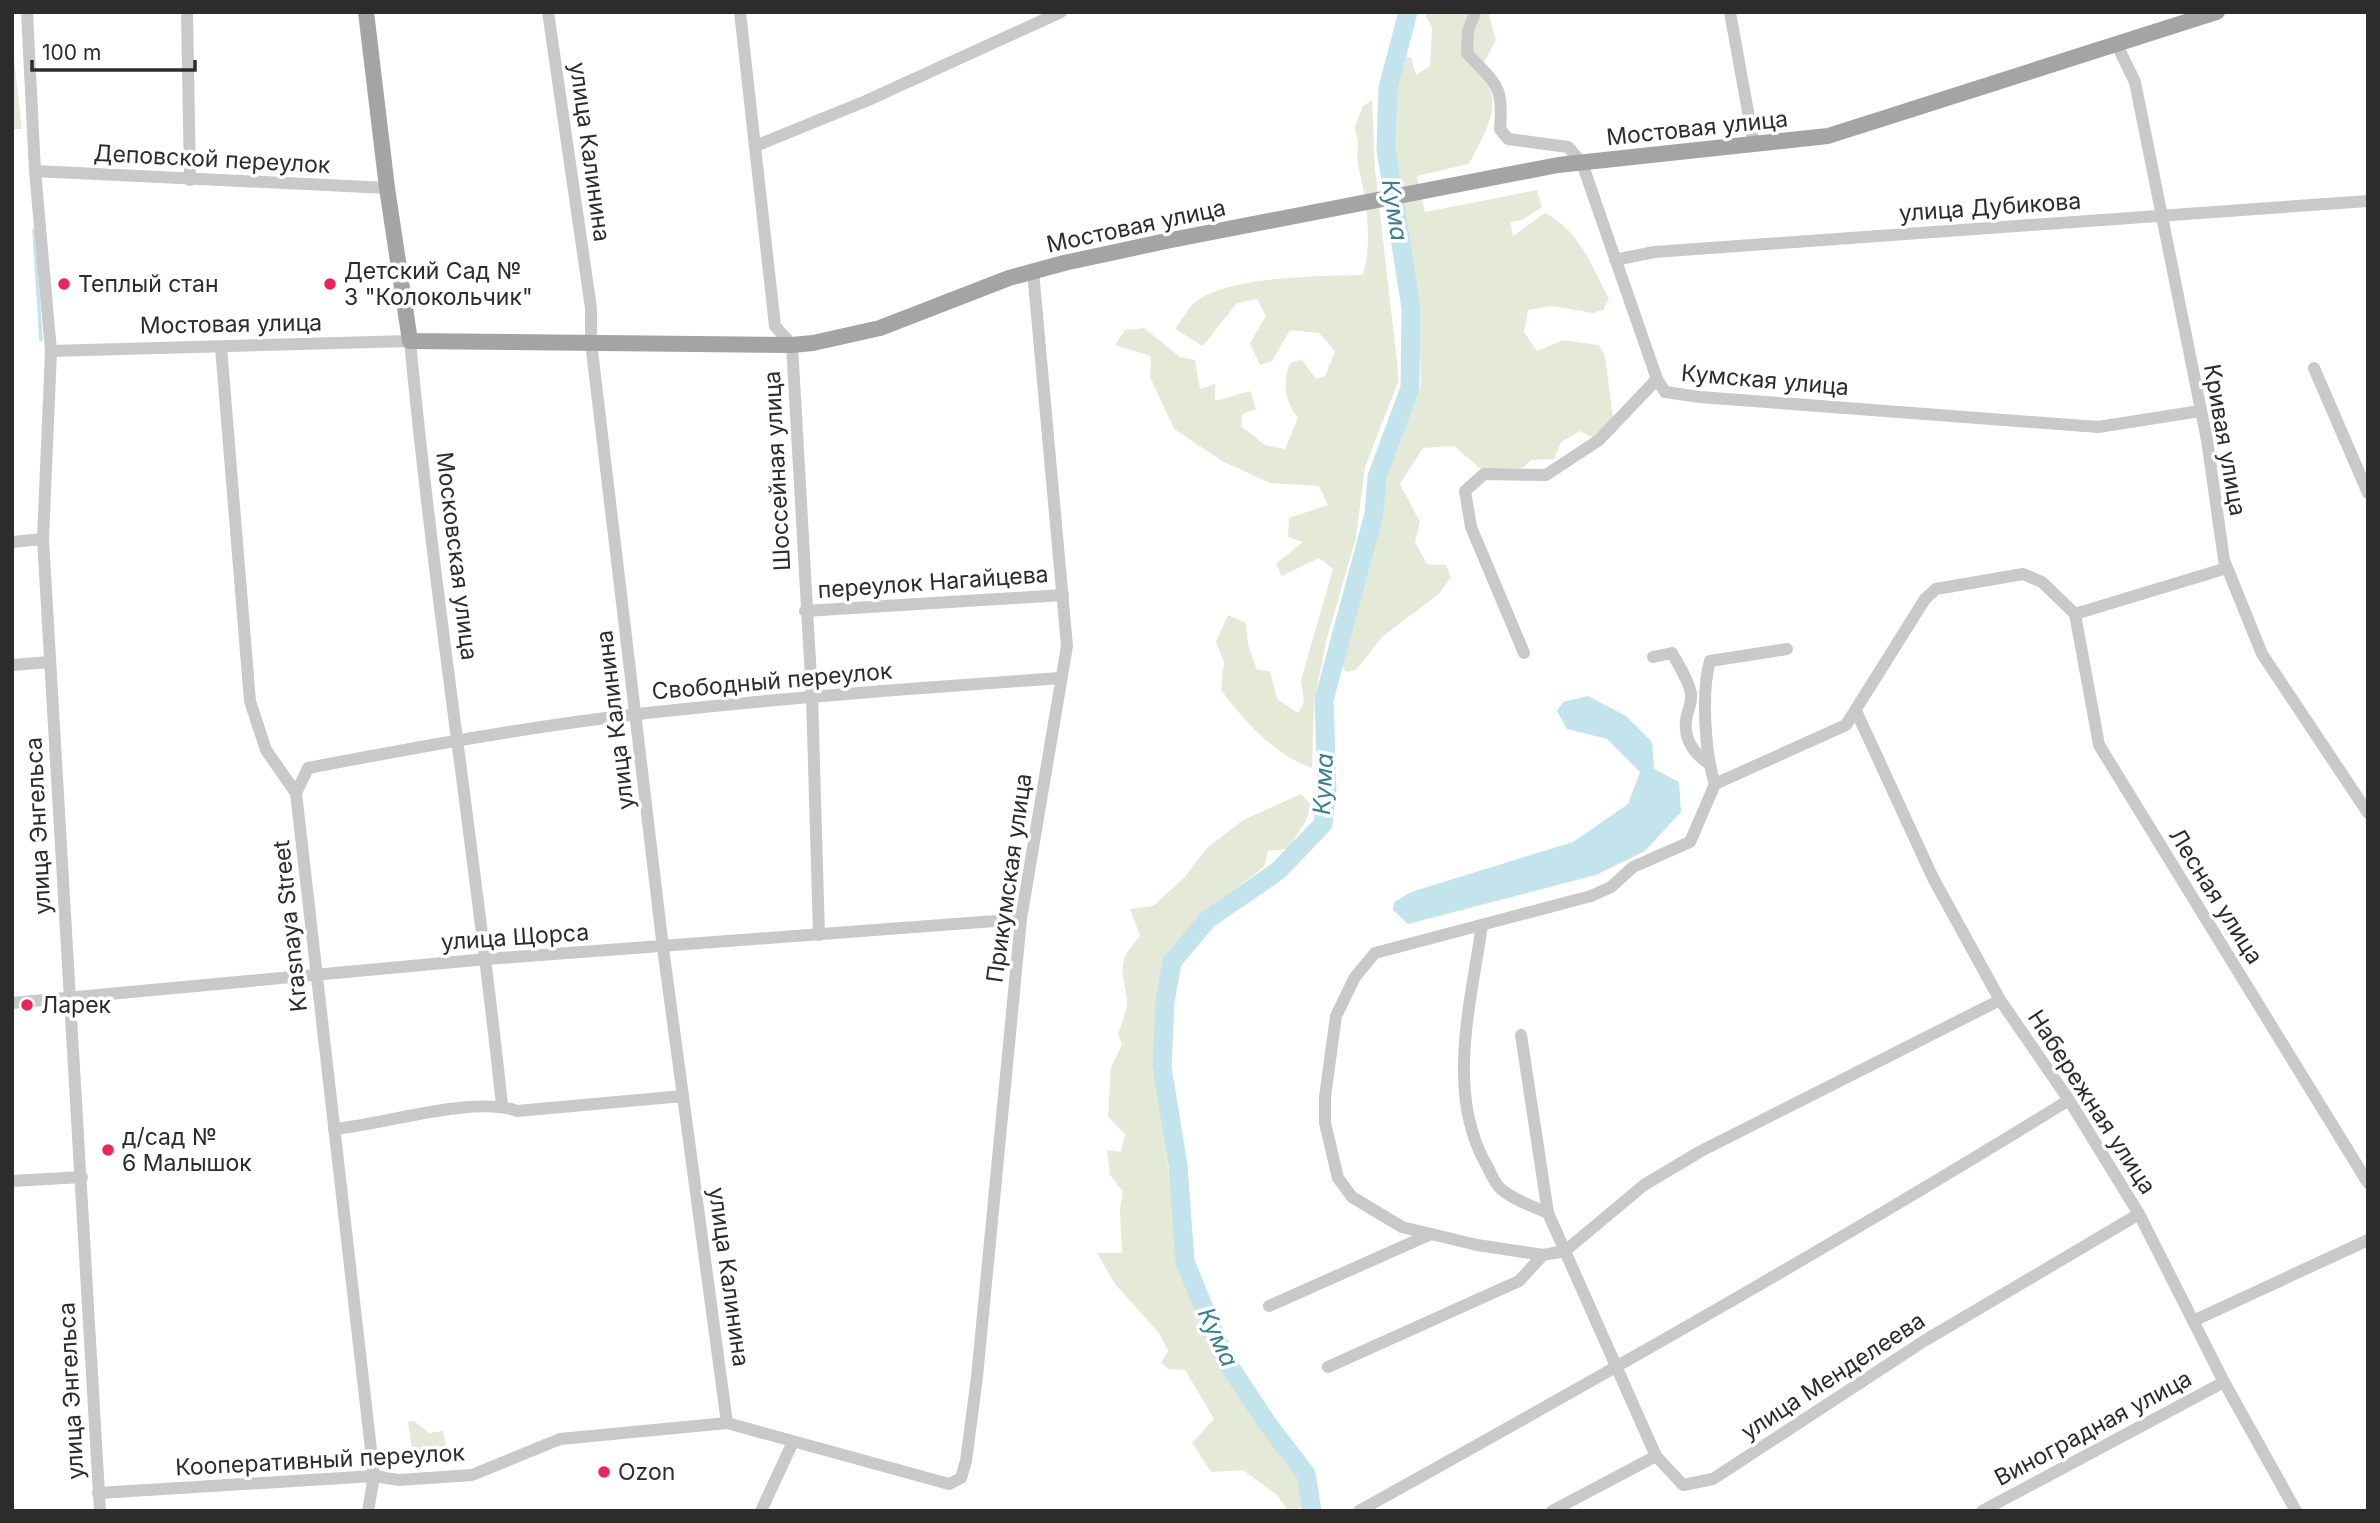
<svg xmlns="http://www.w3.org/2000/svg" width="2380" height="1523" font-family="Inter,sans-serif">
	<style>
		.green { fill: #e5ead8 }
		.water { fill: #c3e4ec }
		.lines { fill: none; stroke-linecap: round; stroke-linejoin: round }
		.stream { stroke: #c3e4ec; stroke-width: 3.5 }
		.river { stroke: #c3e4ec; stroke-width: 19 }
		.minor { stroke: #c9c9c9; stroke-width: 12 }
		.major { stroke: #a4a4a4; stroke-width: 16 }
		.poi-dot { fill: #ec245a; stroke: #fff; stroke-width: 2.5 }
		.labels { text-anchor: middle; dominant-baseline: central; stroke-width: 7; stroke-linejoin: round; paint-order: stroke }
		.street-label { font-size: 23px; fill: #2c2c2c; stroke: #fff }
		.poi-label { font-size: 23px; fill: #2c2c2c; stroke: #fff; text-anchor: start }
		.water-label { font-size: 24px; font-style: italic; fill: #377f90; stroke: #fff }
	</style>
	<rect width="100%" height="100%" fill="#fff"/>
	<g class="green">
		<path d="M1424,12H1488L1496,40L1478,74C1509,98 1483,136 1469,164L1417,176L1425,212L1537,190L1542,207L1522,220L1510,222L1513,236L1545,213C1579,230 1592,266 1609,299L1603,310L1593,313L1551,306L1528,310L1524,332L1537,351L1563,340L1599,345L1605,356L1613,418L1593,438L1580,431L1561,442L1554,459L1531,460L1523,468L1481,469L1454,446L1423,448L1400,484L1420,522L1415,542L1427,564L1446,565L1451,577L1439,594L1382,637L1356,670L1346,672L1342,665L1380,520L1384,480L1421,386L1419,306L1395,166V67L1402,56L1411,58L1416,75L1430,66L1432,28Z"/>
		<path d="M12,39L21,122L22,129H12Z"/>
		<path d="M1372,100L1375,169L1399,380L1365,467L1356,538L1327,638L1314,702L1312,768C1273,754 1245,722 1221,690L1224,662L1216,642L1228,615L1246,623L1248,645L1257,670L1270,671L1277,699L1298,713L1304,702L1301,680L1333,569L1319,558L1282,576L1276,564L1303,542L1288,537L1289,518L1328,505L1319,486L1270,483L1222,461L1174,429L1150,377L1151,356L1115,345L1125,330L1144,328L1180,357L1195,360L1200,389L1215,384V401L1250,391L1256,409L1242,414L1241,426L1265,445L1285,449L1298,418C1285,401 1282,383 1290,363L1302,360L1316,379L1325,376L1335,351L1319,333L1290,330L1272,361L1260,365L1250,343L1266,316L1257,299L1237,303L1203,346L1175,329C1182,320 1189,306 1198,300C1233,276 1321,276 1363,275C1373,240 1366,200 1358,165C1355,150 1362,147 1354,128L1363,106Z"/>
		<path d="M1301,794L1311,805L1306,821L1288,849L1268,851L1264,867L1201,914L1165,958L1157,1004L1155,1067L1181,1266L1220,1364L1260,1424L1300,1476L1305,1507L1288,1511L1277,1495L1243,1470L1211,1472L1192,1443L1214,1419L1185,1370L1168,1369L1161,1362L1168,1351L1159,1333L1115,1284L1097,1253H1122L1120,1209L1123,1192L1110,1175L1107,1150L1121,1152L1125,1134L1108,1117L1111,1068L1122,1044L1118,1034C1121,1025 1127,1012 1127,1002C1124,969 1114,965 1140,936L1130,909L1153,906L1184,878L1206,849L1243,820Z"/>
		<path d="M414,1421L429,1433L443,1431L448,1458L418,1464L408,1460L413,1456L408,1422Z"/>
	</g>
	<path class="water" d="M1588,696L1626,716L1652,742L1654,769L1679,782L1681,812L1645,851L1596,875L1408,924L1393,910L1394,902L1411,892L1573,842L1628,804L1640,772L1607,739L1567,729L1557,711L1563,702Z"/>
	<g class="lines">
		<path class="stream" d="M34,230L41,340"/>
		<path class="river" d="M1312,1511L1306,1474L1267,1423L1226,1361L1185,1262L1178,1165L1162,1067L1165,1002L1172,962L1208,919L1278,871L1323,824L1327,789L1324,700L1374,514L1377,477L1410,388L1411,308L1386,149L1388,88L1408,12"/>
		<g class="minor">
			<path d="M27,12L35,171L51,351L43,539L100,1511"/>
			<path d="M187,12L190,180"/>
			<path d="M548,12L591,308V342L663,948L727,1423"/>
			<path d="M740,12L775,326L792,345L812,696L819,935"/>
			<path d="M1475,12L1468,31L1467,53C1495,84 1504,84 1500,129L1508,139L1568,147L1582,163L1657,379"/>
			<path d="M1730,12L1754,145"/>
			<path d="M2116,43L2135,82L2207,440L2224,560L2262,654L2368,813"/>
			<path d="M755,146L866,101L1061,12"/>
			<path d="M35,171L387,188"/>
			<path d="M1615,260L1654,252L2368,201"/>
			<path d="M221,347L250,701L266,750L296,793L374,1476L368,1511"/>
			<path d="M51,351L410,341C434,596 475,850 502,1105"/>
			<path d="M2314,368L2368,493"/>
			<path d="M12,542L43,539"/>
			<path d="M805,611L1063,595"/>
			<path d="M2075,614L2099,745L2368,1183"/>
			<path d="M1787,649L1710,661C1701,692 1705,754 1715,784L1690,842L1633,867L1611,887L1591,896L1375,953L1355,977L1336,1016L1325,1097V1123L1338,1178L1352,1197L1402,1227L1477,1245L1543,1255L1565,1251L1644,1185L1701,1151L2000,1000"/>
			<path d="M1524,653L1471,527L1465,491L1484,474L1546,475L1599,440L1657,379L1665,392L1700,397L2098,427L2200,411"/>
			<path d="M1653,657L1672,653C1679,666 1688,679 1691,693C1692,701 1689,708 1687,715C1682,736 1692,752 1708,763"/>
			<path d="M12,665L50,662"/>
			<path d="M1857,713L1933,878L2000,1000L2069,1100L2139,1214L2224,1382L2296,1511"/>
			<path d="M1715,784L1846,725L1925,599L1936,589L2023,574L2042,582L2075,614L2227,568"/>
			<path d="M296,793L308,768C418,747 527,727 638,714C779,698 920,688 1061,678"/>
			<path d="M1482,925C1471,1003 1445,1094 1487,1166C1491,1173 1494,1183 1501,1189C1514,1200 1532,1206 1548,1213"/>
			<path d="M12,1003L487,959L1021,919"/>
			<path d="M1521,1035L1548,1213L1656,1456"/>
			<path d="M334,1129C382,1125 474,1095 517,1111L683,1096"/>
			<path d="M12,1181L82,1177"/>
			<path d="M1269,1306L1431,1234"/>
			<path d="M2193,1321L2368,1240"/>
			<path d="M1328,1367L1519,1281L1543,1255"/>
			<path d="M98,1493L374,1476L399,1480L472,1475L560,1439L727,1423L949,1484L961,1478L966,1461L977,1377L1021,919L1067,646L1033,271"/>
			<path d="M761,1511L793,1442"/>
			<path d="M1359,1511C1598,1378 1836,1244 2069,1100"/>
			<path d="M1552,1511L1656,1456L1683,1485L1713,1479L1924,1341L2139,1214"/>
			<path d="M1982,1511L2224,1382"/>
		</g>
		<path class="major" d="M366,12L387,188L410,341L792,345L813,343L880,328L1009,278L1064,263L1166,241L1558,165L1828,136L2217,12"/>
	</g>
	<g class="poi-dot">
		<circle cx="64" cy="284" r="7"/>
		<circle cx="330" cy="284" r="7"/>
		<circle cx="27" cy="1005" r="7"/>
		<circle cx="108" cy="1150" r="7"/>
		<circle cx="604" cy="1472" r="7"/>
	</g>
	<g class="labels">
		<g class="street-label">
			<text transform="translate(1697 128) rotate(-6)">Мостовая улица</text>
			<text transform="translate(590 152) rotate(82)">улица Калинина</text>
			<text transform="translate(212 159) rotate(3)">Деповской переулок</text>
			<text transform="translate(1990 207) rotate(-4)">улица Дубикова</text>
			<text transform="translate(1136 226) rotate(-12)">Мостовая улица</text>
			<text transform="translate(231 324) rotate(-1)">Мостовая улица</text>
			<text transform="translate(1765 380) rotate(5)">Кумская улица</text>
			<text transform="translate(2225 440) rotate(80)">Кривая улица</text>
			<text transform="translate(777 471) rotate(-93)">Шоссейная улица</text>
			<text transform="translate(457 556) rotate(83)">Московская улица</text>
			<text transform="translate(933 582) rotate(-4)">переулок Нагайцева</text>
			<text transform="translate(772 681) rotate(-5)">Свободный переулок</text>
			<text transform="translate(615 720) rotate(-97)">улица Калинина</text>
			<text transform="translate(38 826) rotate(-93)">улица Энгельса</text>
			<text transform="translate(1009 878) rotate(-82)">Прикумская улица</text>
			<text transform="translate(2216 896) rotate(58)">Лесная улица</text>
			<text transform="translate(290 926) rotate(-96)">Krasnaya Street</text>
			<text transform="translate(515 937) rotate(-4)">улица Щорса</text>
			<text transform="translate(2092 1102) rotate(57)">Набережная улица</text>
			<text transform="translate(729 1277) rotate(82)">улица Калинина</text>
			<text transform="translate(1833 1376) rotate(-33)">улица Менделеева</text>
			<text transform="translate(71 1391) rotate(-93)">улица Энгельса</text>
			<text transform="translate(2093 1428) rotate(-28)">Виноградная улица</text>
			<text transform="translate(320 1460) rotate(-3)">Кооперативный переулок</text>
		</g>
		<g class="poi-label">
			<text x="344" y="271">Детский Сад №<tspan x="344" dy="26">3 "Колокольчик"</tspan></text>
			<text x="78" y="284">Теплый стан</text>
			<text x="41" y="1005">Ларек</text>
			<text x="122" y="1137">д/сад №<tspan x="122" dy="26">6 Малышок</tspan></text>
			<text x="618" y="1472">Ozon</text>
		</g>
		<g class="water-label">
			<text transform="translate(1395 210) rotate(81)">Кума</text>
			<text transform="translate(1323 784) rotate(-87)">Кума</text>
			<text transform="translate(1218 1337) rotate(65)">Кума</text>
		</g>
	</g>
	<rect width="2380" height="1523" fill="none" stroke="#2c2c2c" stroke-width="28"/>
	<path d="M32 60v10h163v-10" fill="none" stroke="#2c2c2c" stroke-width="3.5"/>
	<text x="42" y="60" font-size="21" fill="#2c2c2c" stroke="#ffffff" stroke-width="5" paint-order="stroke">100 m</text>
</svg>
